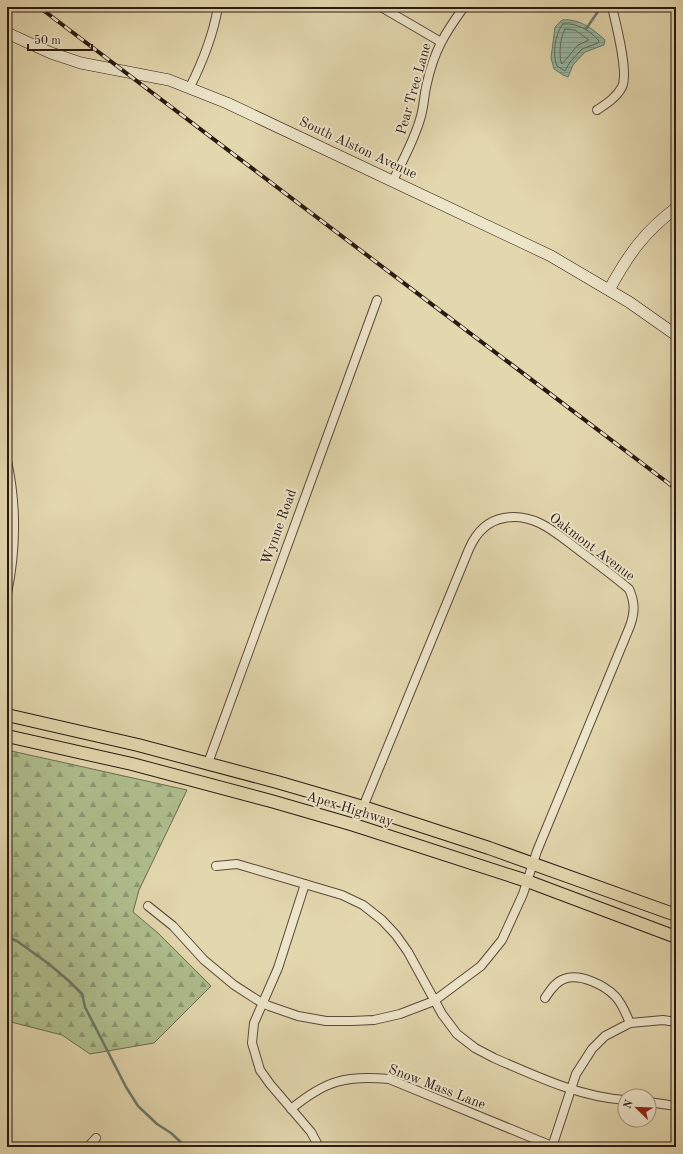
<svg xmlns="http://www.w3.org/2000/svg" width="683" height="1154" font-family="'Old Standard TT',serif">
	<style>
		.forest { fill: url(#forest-firs); stroke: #6c6c50 }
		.water { fill: url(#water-rules); stroke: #6a7a6b }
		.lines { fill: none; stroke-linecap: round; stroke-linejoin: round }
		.shore { stroke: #606a5c; stroke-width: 1 }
		.stream { stroke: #6a7a6b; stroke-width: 2.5 }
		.street-casing { stroke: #58493a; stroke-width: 10 }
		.secondary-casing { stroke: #291a13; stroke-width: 12 }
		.primary-casing { stroke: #291a13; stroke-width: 14 }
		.street { stroke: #ede5ca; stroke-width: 8 }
		.secondary { stroke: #ede5ca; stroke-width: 11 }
		.primary { stroke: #e3d7ae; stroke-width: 12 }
		.rail-casing { stroke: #291a13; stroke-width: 4 }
		.rail { stroke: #ede5ca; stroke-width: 2.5; stroke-dasharray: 8; stroke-linecap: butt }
		.labels { text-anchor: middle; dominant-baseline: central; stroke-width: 4; stroke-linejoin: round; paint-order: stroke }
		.street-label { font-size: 14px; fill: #291a13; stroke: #ede5ca }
	</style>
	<defs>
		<pattern id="forest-firs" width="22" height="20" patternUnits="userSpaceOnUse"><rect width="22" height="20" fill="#afbf8e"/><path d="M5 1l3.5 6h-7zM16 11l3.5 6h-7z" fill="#8e9a73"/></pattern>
		<pattern id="water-rules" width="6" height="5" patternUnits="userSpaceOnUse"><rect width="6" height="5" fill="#96baa6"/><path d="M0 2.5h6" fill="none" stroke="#819f8e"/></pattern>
	</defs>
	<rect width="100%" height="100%" fill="#e3d7ae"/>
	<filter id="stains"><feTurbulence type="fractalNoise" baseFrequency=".005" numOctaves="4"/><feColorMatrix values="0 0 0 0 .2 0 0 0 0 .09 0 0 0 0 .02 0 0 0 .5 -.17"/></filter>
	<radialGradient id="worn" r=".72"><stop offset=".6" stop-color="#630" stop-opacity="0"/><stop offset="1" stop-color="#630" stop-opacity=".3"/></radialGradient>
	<path class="forest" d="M7,750L187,790L139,890L133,912L158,933L211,986L154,1043L90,1054L62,1035L7,1021Z"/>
	<path class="water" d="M562,20C579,18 593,29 605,40L604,45L585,52L573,65L568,77L563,75L554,69L551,58L555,27Z"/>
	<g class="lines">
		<g class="shore">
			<path d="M563,24C576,22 591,31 599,41L598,43L582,49L570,62L565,71L557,66C552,55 555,33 563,24Z"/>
			<path d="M565,29L575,30L589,40L578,45L562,64L561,63C559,53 560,38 565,29Z"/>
		</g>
		<g class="stream">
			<path d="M586,29L601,7"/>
			<path d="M7,937L17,941L49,964L69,981L82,994L85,1007L126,1087L138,1106L157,1124L171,1133L186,1147"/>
		</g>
		<defs>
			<g id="street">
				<path d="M381,7L441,42"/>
				<path d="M190,87C203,61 213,36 218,7"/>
				<path d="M597,110C606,104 616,98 622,87C629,73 616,24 612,7"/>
				<path d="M393,181C403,159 415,139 421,116C424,106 424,94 427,83C434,51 445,33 464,7"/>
				<path d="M7,461C17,506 16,550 7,594"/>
				<path d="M208,763L377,300"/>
				<path d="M216,866L237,864L342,895L363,905L382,920L396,935L408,952L442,1014L457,1034L475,1048L494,1058C536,1076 579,1097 625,1100"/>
				<path d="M305,884L278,968L254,1023L252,1043L260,1070L270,1084L311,1132L319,1147"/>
				<path d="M148,906L173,926L204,960L234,985L262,1003L269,1006L298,1016L326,1021H352L374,1020L400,1014L434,1001L481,966L502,940L523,894L537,851L630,626C635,612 635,602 629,589C613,575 596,563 580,551C557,534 535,512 504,518C487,521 476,533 469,549L363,807"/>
				<path d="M545,998C550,991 555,982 564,979C580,973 604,985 615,996C622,1003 626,1014 630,1023"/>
				<path d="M649,1102L676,1106"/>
				<path d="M291,1109C325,1081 345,1075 389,1079L552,1146"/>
				<path d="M88,1147L96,1138"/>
				<path d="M552,1147L576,1074L592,1049L605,1036L630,1023L663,1020L676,1022"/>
			</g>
			<g id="secondary">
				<path d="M7,33L51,53L81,63L169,80L227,103L551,256L629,302L676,335"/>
				<path d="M609,290C628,255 644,232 676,208"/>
			</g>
			<g id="primary">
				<path d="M7,715L138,745L277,782L363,807L489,848L676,915"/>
				<path d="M7,736L132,764L271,801L354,825L527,881L676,937"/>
			</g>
		</defs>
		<use href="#street" class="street-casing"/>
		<use href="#secondary" class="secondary-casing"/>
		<use href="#primary" class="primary-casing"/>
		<use href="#street" class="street"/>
		<use href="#secondary" class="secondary"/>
		<use href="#primary" class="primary"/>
		<defs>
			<path id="rail" d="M39,7L676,489"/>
		</defs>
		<use href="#rail" class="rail-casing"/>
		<use href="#rail" class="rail"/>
	</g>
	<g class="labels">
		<g class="street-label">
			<text transform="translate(414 89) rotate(-74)">Pear Tree Lane</text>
			<text transform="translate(358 148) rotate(25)">South Alston Avenue</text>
			<text transform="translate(279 527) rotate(-70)">Wynne Road</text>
			<text transform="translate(592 547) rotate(37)">Oakmont Avenue</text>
			<text transform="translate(350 809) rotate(17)">Apex Highway</text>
			<text transform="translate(437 1087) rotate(21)">Snow Mass Lane</text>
		</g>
	</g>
	<rect width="683" height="1154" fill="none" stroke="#e3d7ae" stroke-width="24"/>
	<rect x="8" y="8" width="667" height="1138" fill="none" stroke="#291a13" stroke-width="2"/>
	<rect x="12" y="12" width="659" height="1130" fill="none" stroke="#291a13"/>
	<g transform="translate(637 1108) rotate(293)"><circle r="19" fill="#ede5ca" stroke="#9f9481"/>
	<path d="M0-3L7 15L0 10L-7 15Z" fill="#8f2418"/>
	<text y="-6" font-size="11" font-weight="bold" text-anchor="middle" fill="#291a13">N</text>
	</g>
	<path d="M28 44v6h64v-6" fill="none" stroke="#291a13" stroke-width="2"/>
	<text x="34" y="44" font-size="12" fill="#291a13" stroke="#ede5ca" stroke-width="3" paint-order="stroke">50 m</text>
	<rect width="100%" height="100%" filter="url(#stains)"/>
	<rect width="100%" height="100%" fill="url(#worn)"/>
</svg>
